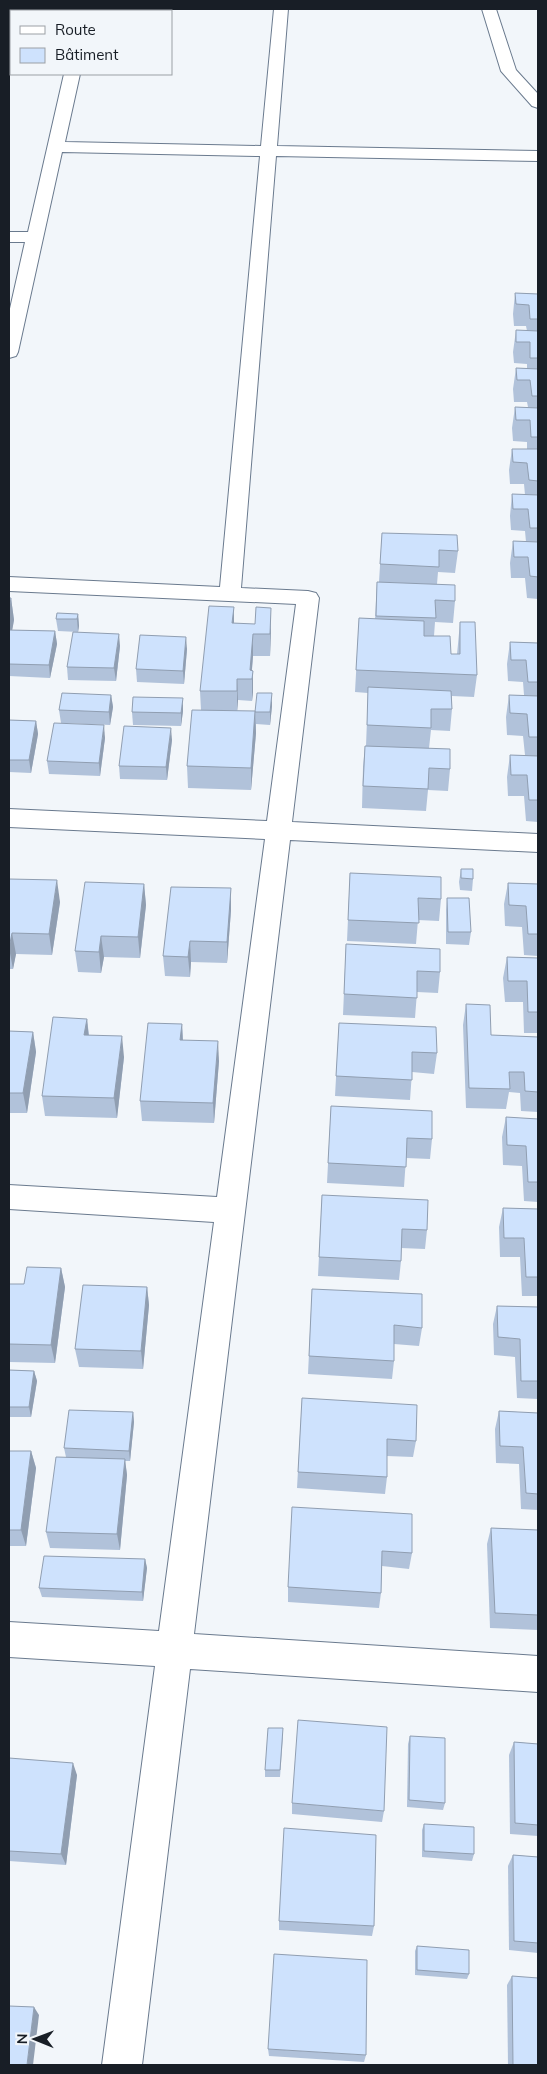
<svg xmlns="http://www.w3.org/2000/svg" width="547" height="2074" font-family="Mulish,sans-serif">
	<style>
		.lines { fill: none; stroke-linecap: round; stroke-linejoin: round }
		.minor-casing { stroke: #6a7a8e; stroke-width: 2 }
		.minor { fill: #fff; fill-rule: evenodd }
		.wall { fill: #b1c2da }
		.shaded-wall { fill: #909eb1 }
		.building { fill: #cee2fd; stroke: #909eb1 }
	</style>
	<rect width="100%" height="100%" fill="#f2f6fa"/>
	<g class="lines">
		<defs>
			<g id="minor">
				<path d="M80,9H94L93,11H79Z"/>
				<path d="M274,9H288L277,146L538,151V161L276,156L241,588L308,591L316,593L319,598L292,822L538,834V852L290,840L194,1634L538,1656V1692L190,1669L142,2065H102L155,1666L9,1657V1622L159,1631L214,1222L9,1209V1185L217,1197L265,839L9,827V809L267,821L296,604L9,591V577L220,587L260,156L62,152L18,352L16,356L9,358V313L25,242H9V232H28L64,74H80L65,142L261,146Z"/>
				<path d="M482,9H496L516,70L538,94V108L532,106L501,71Z"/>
			</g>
		</defs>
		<use href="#minor" class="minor-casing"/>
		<use href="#minor" class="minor"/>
	</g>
	<g class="wall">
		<path d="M515,293L538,294V599L527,598L525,578H511L510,563L513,541L526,542L525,531L511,530L510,516L512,494L525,495L524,484H510L509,470L512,449H527V442L513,441L512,428L515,407H528L527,402H514L513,389L516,368H527V364L514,363L513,352L516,330L527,331L526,326H514L513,314Z"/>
		<path d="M382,533L458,551L455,573L438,572L437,584L455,601L453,623L435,622L434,636L451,654H457L458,644L460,622L477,675L474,697L452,696V709L450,731L431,730L429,748L450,769L448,791L428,790L426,811L362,808L363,767L365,746H366L368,693L355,692L359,618L375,619L377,582H379Z"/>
		<path d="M9,598H11L14,620L12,630L55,631L57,644L50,678L9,676Z"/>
		<path d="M234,607V623L271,629L270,656H253L252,670L253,671V692L252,701L238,700L237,711H255L272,706L270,725L256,724V733L251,790L188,788L187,766L201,710L200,691Z"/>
		<path d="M78,614L79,626L78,632L58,631L56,619Z"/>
		<path d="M510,642L538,643V822L526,821L524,796H508L507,777L510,755H525L523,736L507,735L506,717L509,695H524L523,682L508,681L507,664Z"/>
		<path d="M120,646L116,681L68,680L67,667Z"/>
		<path d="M187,649L184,684L137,682L136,669Z"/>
		<path d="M111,695L113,707L110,725L61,723L59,710Z"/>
		<path d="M183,711L181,726L133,725L132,712Z"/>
		<path d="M9,720L36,721L38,734L31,773L9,772Z"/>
		<path d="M105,738L100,776L49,774L47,761Z"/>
		<path d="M172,740L167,780L120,779L119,766Z"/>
		<path d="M461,869L473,879L472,891L460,890L459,882Z"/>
		<path d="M350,873L441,899L439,921L418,920L416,944L347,941Z"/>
		<path d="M9,879L60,902L52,955L16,954L13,969H9Z"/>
		<path d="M508,883L538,884V956L524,955L522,927L505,926L504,904Z"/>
		<path d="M144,884L146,905L140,958L104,957L101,973L78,972L75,951Z"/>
		<path d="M231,888V910L227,963L191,962L190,977L165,976L163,956Z"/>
		<path d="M447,898L471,932L469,945L446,944V910Z"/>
		<path d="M346,944L440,972L438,993L417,992L415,1018L343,1015Z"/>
		<path d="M507,957L538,958V1033H524L523,1002H505L503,978Z"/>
		<path d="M466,1004L491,1035L538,1037V1112L521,1111L520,1093L509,1092L506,1109L466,1108L463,1025Z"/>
		<path d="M87,1019L89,1035L124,1057L117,1118L45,1116L42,1096Z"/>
		<path d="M339,1023L437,1053L434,1074L412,1072L410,1100L335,1096Z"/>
		<path d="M182,1024L183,1040L219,1061L214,1123L142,1121L140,1101Z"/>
		<path d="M9,1031L33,1032L36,1052L27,1113H9Z"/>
		<path d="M331,1106L432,1139L430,1159L406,1158L404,1187L327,1183Z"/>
		<path d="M506,1117L538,1119V1202L524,1201L522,1166L503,1165L502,1137Z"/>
		<path d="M322,1195L427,1230L425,1249L401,1248V1261L399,1280L318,1276Z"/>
		<path d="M503,1208L538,1209V1296H522L520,1257H500L499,1227Z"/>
		<path d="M61,1268L65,1287L55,1363L9,1362V1284H24Z"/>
		<path d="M147,1287L149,1305L143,1369L79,1367L75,1349Z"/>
		<path d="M312,1289L422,1328L419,1346L394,1344V1361L392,1379L308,1374Z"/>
		<path d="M497,1306L538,1307V1399L517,1398L515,1357L494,1355L493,1324Z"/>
		<path d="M9,1370L34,1371L37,1381L31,1417H9Z"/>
		<path d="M302,1398L416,1441L413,1457L387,1456V1477L385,1494L297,1488Z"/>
		<path d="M499,1411L538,1413V1510L521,1509L519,1464L496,1463L495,1429Z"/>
		<path d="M133,1412L134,1422L130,1461H125L127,1475L120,1550L50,1548L46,1532L66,1457L64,1448Z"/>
		<path d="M9,1451H31L36,1468L26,1546H9Z"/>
		<path d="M412,1514V1553L409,1569L382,1566L381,1593L379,1608L288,1602V1587Z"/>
		<path d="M491,1528L538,1530V1630L490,1628L487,1544Z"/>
		<path d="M145,1559L147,1568L143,1601L42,1597L39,1588Z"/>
		<path d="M283,1736L280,1777H265V1770Z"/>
		<path d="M410,1736L445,1803L443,1810L407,1807L408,1744Z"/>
		<path d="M514,1742L538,1744V1836L510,1834L509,1755Z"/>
		<path d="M9,1758L77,1775L66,1865L9,1861Z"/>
		<path d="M292,1803L384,1811L382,1822L292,1814Z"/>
		<path d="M424,1824L474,1854L472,1861L422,1857V1830Z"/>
		<path d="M513,1855L538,1857V1953L509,1950L508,1866Z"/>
		<path d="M279,1921L374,1926L372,1936L279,1930Z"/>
		<path d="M417,1946L469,1974L467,1979L415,1975V1951Z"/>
		<path d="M512,1976L538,2065H508L507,1985Z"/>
		<path d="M268,2049L366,2055L364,2062L269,2056Z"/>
	</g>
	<g class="shaded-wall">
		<path d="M11,598L14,620L9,648V610Z"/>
		<path d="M234,607V629L232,623Z"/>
		<path d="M271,608V629L270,656V634Z"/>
		<path d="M78,614L79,626L78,632L77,619Z"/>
		<path d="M55,631L57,644L50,678L49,665Z"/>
		<path d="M119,634L120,646L116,681L114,668Z"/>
		<path d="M253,634V656L251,679L250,670Z"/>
		<path d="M186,637L187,649L184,684L183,671Z"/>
		<path d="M253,671V692L252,701V679Z"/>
		<path d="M237,679L238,700L237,713Z"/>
		<path d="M272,693V706L270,725V712Z"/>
		<path d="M111,695L113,707L110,725L109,712Z"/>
		<path d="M183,698V711L181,726V713Z"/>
		<path d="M255,711L256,733L251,790V768Z"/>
		<path d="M36,721L38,734L31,773L29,760Z"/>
		<path d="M104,725L105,738L100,776L99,763Z"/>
		<path d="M171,728L172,740L167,780L166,767Z"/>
		<path d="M57,880L60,902L52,955L49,934Z"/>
		<path d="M144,884L146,905L140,958L138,937Z"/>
		<path d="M231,888V910L227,963V942Z"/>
		<path d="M12,933L16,954L13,969L9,948Z"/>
		<path d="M101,936L104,957L101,973L99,952Z"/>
		<path d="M190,941L191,962L190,977L188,957Z"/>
		<path d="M87,1019L89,1039L84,1035Z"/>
		<path d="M182,1024L183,1044L180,1040Z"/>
		<path d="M33,1032L36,1052L27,1113L23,1093Z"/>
		<path d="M122,1036L124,1057L117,1118L114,1098Z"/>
		<path d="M218,1041L219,1061L214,1123L213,1103Z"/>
		<path d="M61,1268L65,1287L55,1363L51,1345Z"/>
		<path d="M147,1287L149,1305L143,1369L141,1351Z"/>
		<path d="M34,1371L37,1381L31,1417L29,1407Z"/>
		<path d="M133,1412L134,1422L130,1461L129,1451Z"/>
		<path d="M31,1451L36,1468L26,1546L21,1530Z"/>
		<path d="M125,1459L127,1475L120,1550L117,1534Z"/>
		<path d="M145,1559L147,1568L143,1601L142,1592Z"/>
		<path d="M73,1763L77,1775L66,1865L61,1854Z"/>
		<path d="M34,2007L39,2015L33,2065H27Z"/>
	</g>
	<g class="building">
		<path d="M515,293L538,294V319H530L529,305L516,304Z"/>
		<path d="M516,330L538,331V358H530V342H516Z"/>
		<path d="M516,368L538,369V396H532L530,380H517Z"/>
		<path d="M515,407L538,408V437H531L530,420H516Z"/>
		<path d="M512,449H538V481L529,480L527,463L513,462Z"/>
		<path d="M512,494L538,495V528H530L528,509H513Z"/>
		<path d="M382,533L457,535L458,551L439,550V567L380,564Z"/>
		<path d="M513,541L538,542V577L530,576L528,557H514Z"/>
		<path d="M377,582L455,585V601L435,600L436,618L376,616Z"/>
		<path d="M9,598H11L9,610Z"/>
		<path d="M209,606L234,607L232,623L255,624L256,607L271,608L270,634H253L250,670L253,671L252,679H237V691H200Z"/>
		<path d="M57,613L78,614L77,619H56Z"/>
		<path d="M359,618L424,621V636H450L451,654H460V622H475L477,675L356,670Z"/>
		<path d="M9,630L55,631L49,665L9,664Z"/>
		<path d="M73,632L119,634L114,668L67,667Z"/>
		<path d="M140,635L186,637L183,671L136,669Z"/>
		<path d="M510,642L538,643V682H528L526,660H511Z"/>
		<path d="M368,687L451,691L452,709H431V728L367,725Z"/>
		<path d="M62,693L111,695L109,712L59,710Z"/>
		<path d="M257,693H272L270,712H255Z"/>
		<path d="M509,695L538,696V737H529L527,714L510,713Z"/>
		<path d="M133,697L183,698L181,713L132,712Z"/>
		<path d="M192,710L255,711L251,768L187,766Z"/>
		<path d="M9,720L36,721L29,760H9Z"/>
		<path d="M54,723L104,725L99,763L47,761Z"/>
		<path d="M124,726L171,728L166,767L119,766Z"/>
		<path d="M365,746L450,749V769L429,768L428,789L363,786Z"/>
		<path d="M510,755L538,756V800H529L527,775H511Z"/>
		<path d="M461,869H473V879L461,878Z"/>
		<path d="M350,873L441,877V899L418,898L419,923L348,920Z"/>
		<path d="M9,879L57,880L49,934L12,933L9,948Z"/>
		<path d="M85,882L144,884L138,937L101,936L99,952L75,951Z"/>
		<path d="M508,883L538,884V934H528L526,906L509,905Z"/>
		<path d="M171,887L231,888L227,942L190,941L188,957L163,956Z"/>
		<path d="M447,898H469L471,932H448Z"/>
		<path d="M346,944L440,949V972L417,971V998L344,994Z"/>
		<path d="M507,957L538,958V1012H528L527,981H508Z"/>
		<path d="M466,1004L490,1005L491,1035L538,1037V1092L525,1091L524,1072H509L510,1089L469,1088Z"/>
		<path d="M53,1017L87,1019L84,1035L122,1036L114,1098L42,1096Z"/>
		<path d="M148,1023L182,1024L180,1040L218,1041L213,1103L140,1101Z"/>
		<path d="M339,1023L436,1027L437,1053L412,1052V1080L336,1076Z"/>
		<path d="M9,1031L33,1032L23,1093H9Z"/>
		<path d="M331,1106L432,1111V1139L407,1138L406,1167L328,1163Z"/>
		<path d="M506,1117L538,1119V1182H528L526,1146L507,1145Z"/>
		<path d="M322,1195L428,1200L427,1230L402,1229L401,1261L319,1257Z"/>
		<path d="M503,1208L538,1209V1277H526L524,1238H504Z"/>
		<path d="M27,1267L61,1268L51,1345L9,1344V1284H24Z"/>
		<path d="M83,1285L147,1287L141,1351L75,1349Z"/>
		<path d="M312,1289L422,1294V1328L394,1325V1361L309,1356Z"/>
		<path d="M497,1306L538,1307V1381H521L520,1339L498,1337Z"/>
		<path d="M9,1370L34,1371L29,1407H9Z"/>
		<path d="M302,1398L417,1405L416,1441L387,1439V1477L298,1472Z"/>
		<path d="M69,1410L133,1412L129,1451L64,1448Z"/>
		<path d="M499,1411L538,1413V1494L526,1493L523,1447L500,1446Z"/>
		<path d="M9,1451H31L21,1530H9Z"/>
		<path d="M56,1457L125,1459L117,1534L46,1532Z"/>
		<path d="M292,1507L412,1514V1553L382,1551L381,1593L288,1587Z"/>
		<path d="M491,1528L538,1530V1615L495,1613Z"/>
		<path d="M44,1556L145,1559L142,1592L39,1588Z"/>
		<path d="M298,1720L387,1727L384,1811L292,1803Z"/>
		<path d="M268,1728H283L280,1770H265Z"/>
		<path d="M410,1736L445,1738V1803L409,1800Z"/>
		<path d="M514,1742L538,1744V1825L515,1823Z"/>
		<path d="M9,1758L73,1763L61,1854L9,1851Z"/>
		<path d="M424,1824L474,1827V1854L424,1851Z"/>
		<path d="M284,1828L376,1835L374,1926L279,1921Z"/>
		<path d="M513,1855L538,1857V1943L514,1941Z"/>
		<path d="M417,1946L469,1950V1974L417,1970Z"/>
		<path d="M274,1954L367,1960L366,2055L268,2049Z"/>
		<path d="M512,1976L538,1978V2065H513Z"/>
		<path d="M9,2006L34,2007L27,2065H9Z"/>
	</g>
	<rect width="547" height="2074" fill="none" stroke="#181e26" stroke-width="20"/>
	<rect x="10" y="10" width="162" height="65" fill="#f2f6fa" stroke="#9ba0a5"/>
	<rect x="20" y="26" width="25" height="8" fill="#ffffff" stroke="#9ba0a5"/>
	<text x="55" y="35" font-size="15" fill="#181e26">Route</text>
	<rect x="20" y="48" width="25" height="15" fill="#cee2fd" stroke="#9ba0a5"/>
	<text x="55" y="60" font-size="15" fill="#181e26">Bâtiment</text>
	<g transform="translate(35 2039) rotate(271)" stroke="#f2f6fa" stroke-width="4" paint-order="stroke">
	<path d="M0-4L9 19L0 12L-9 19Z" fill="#181e26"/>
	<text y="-8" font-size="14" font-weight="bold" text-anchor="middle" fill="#181e26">N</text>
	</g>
</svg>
